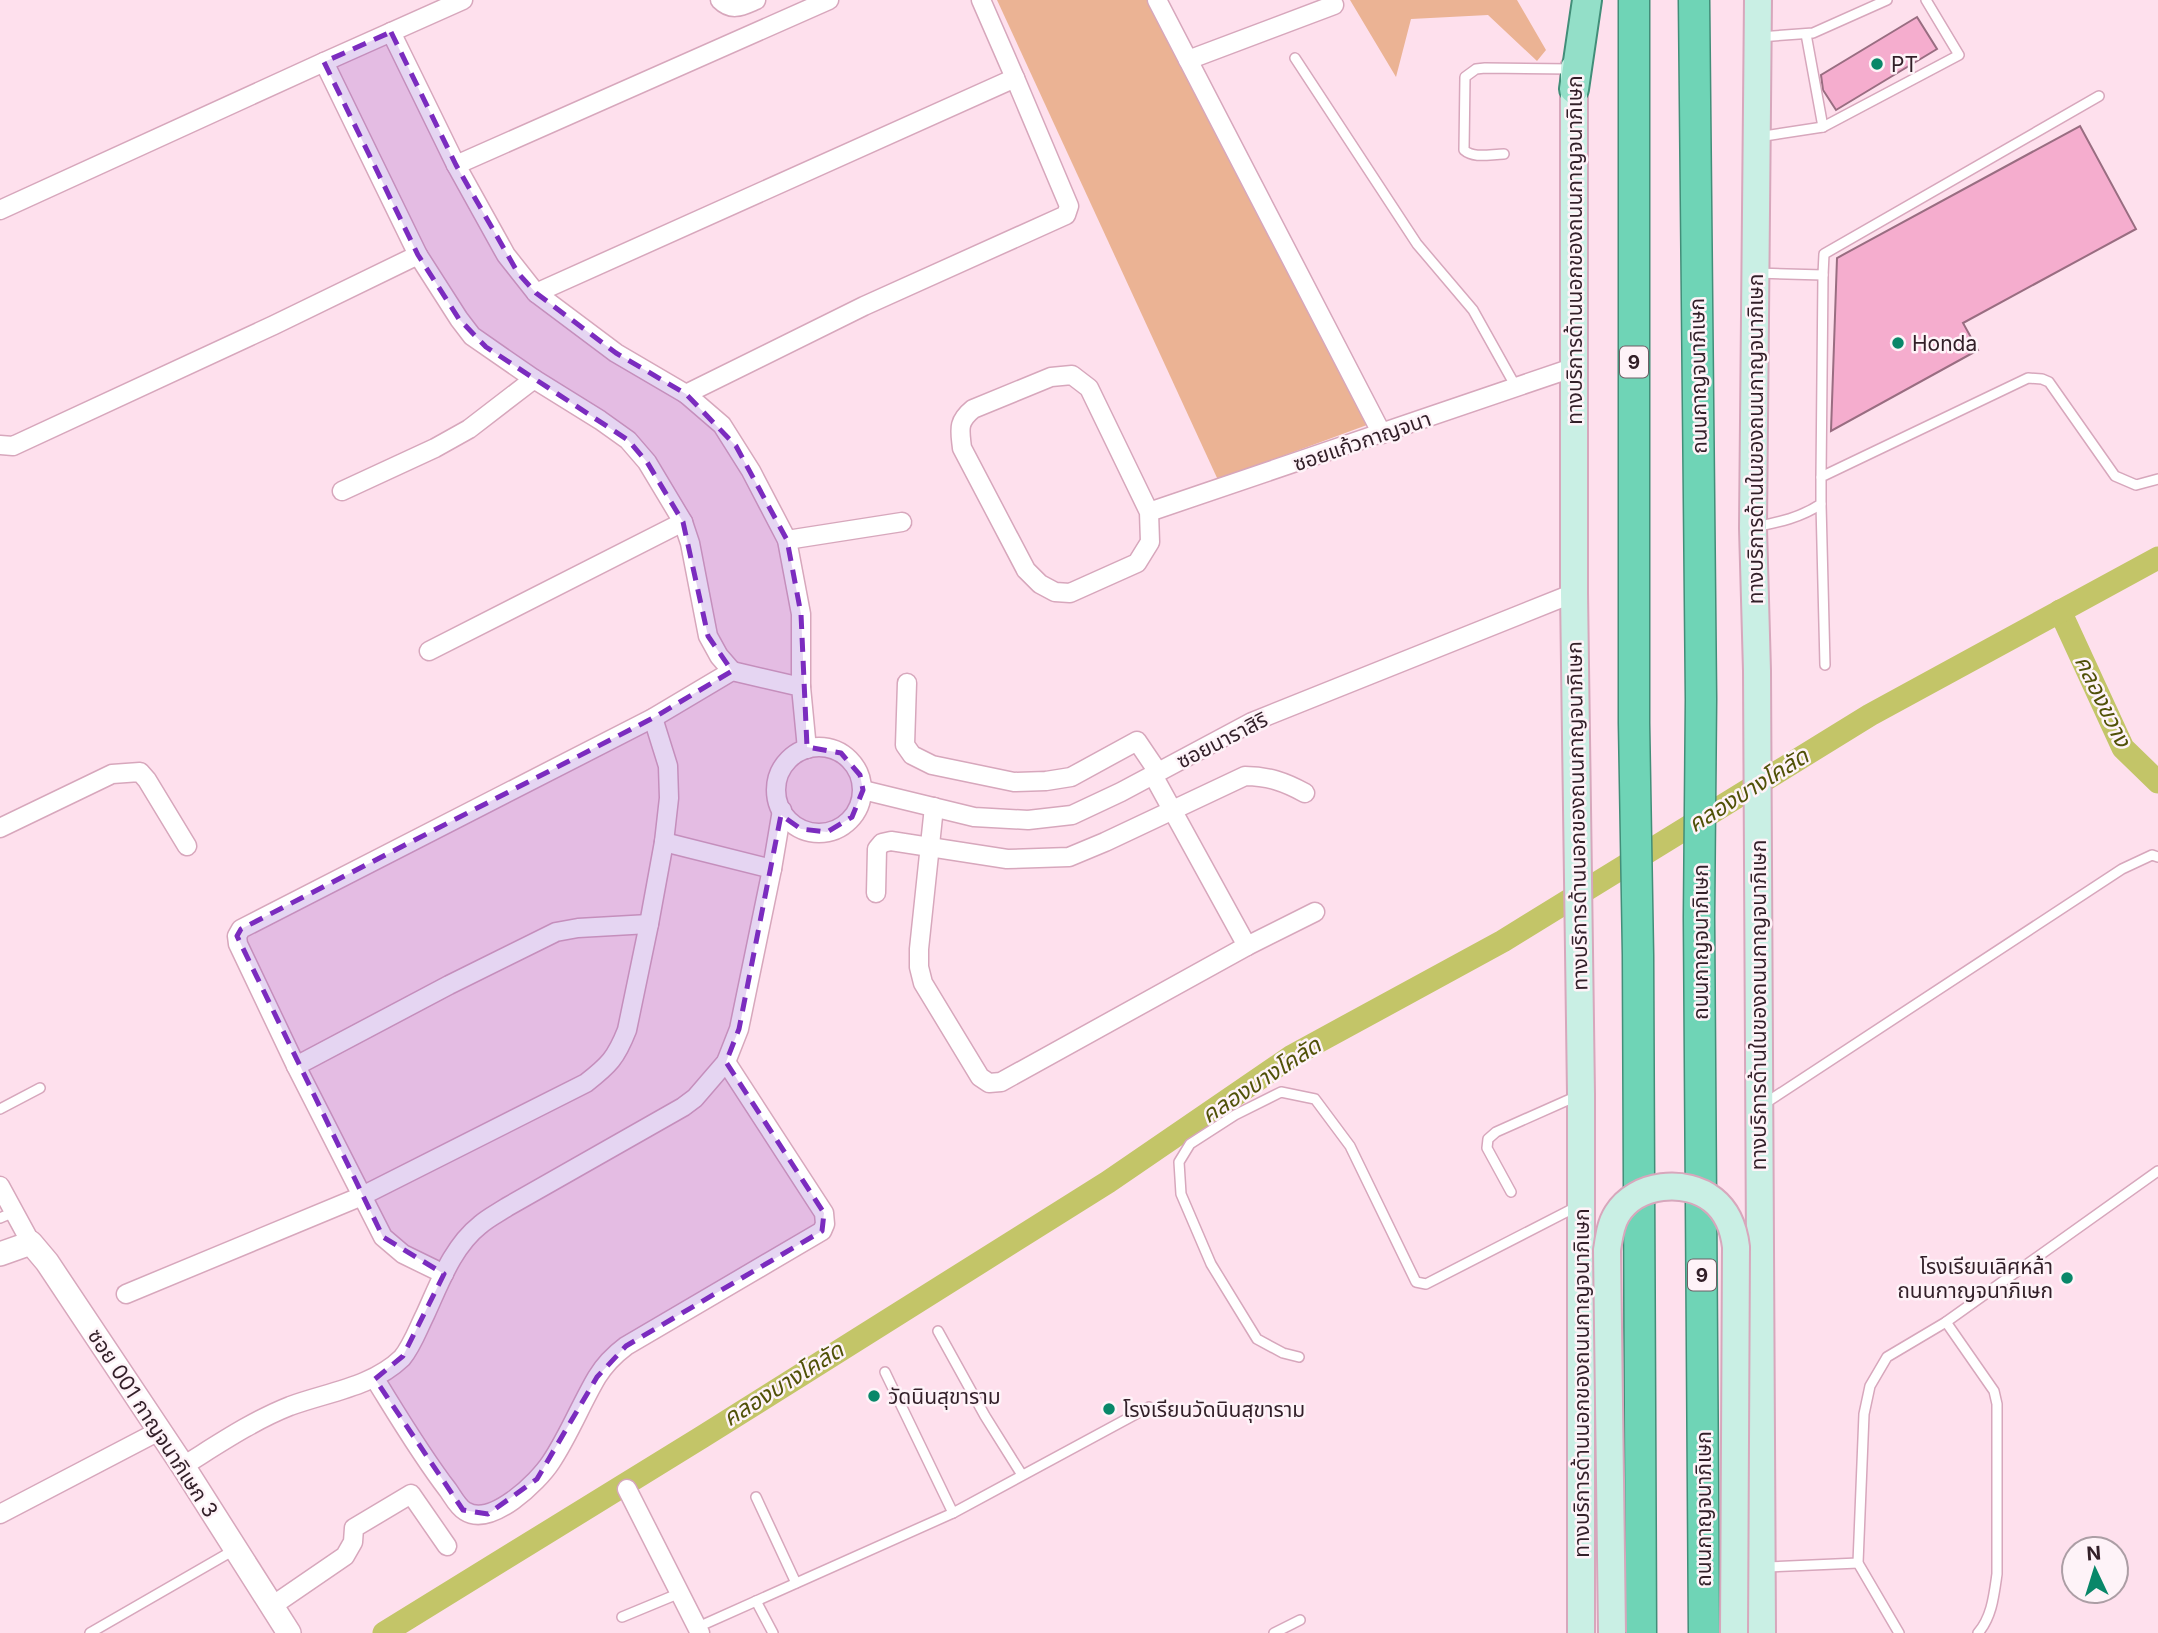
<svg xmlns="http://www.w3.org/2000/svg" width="2158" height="1633" font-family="Inter,'Noto Sans Thai',sans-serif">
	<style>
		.green { fill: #ebb394 }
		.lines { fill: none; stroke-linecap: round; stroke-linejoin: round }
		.canal { stroke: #c3c568; stroke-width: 23 }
		.building { fill: #f5adce; stroke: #996d81; stroke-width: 2 }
		.service-casing { stroke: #d7a7bc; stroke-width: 12 }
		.minor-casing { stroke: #d7a7bc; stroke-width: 21 }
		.tertiary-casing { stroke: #d7a7bc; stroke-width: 26 }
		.secondary-casing { stroke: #d7a7bc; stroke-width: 30 }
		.primary-casing { stroke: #428e79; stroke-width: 32 }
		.trunk-casing { stroke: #428e79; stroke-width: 33 }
		.service { stroke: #fff; stroke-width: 9 }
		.minor { stroke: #fff; stroke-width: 18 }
		.tertiary { stroke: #fff; stroke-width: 23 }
		.secondary { stroke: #c9efe4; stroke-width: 26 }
		.primary { stroke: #93dfc8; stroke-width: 28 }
		.trunk { stroke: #6fd4b6; stroke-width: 30 }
		.secondary-bridge-casing { stroke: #d7a7bc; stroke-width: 30; stroke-linecap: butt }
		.secondary-bridge { stroke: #c9efe4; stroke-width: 26 }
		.marked { fill: #7b2cbf; fill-opacity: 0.2; stroke: #7b2cbf; stroke-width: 5; stroke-dasharray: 14 9; stroke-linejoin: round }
		.poi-dot { fill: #098769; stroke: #fef3f8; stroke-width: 2.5 }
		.labels { text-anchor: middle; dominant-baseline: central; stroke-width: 5; stroke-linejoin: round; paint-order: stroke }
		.shield { fill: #fef3f8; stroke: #6f5f66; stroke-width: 2 }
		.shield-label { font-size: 19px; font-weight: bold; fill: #321f28 }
		.poi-label { font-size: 21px; fill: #321f28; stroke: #fef3f8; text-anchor: start }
		.street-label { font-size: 21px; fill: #321f28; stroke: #fef3f8 }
		.water-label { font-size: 23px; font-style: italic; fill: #505107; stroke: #fef3f8 }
	</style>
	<rect width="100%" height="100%" fill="#fee0ed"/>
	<g class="green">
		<path d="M997,0H1147L1367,425L1218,480Z"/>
		<path d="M1350,0H1517L1546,50L1537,61L1488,15L1411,19L1396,77Z"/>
	</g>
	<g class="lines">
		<g class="canal">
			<path d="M2060,611L2123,748L2158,782"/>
			<path d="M384,1633L702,1437L1108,1182L1292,1056L1503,941L1870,715L2158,558"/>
		</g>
	</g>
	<g class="building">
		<path d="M1917,17L1937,49L1836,110L1823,90L1821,75Z"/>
		<path d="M2080,126L2136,229L1963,323L1978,350L1831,431L1837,258Z"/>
	</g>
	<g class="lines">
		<defs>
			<g id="service">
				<path d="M1806,34L1823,127"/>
				<path d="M1759,37L1813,33L1887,0"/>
				<path d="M1295,58L1417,244L1473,310L1516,387"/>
				<path d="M1758,137L1823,127L1959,55L1926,0"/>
				<path d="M1504,154C1491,154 1474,159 1464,150L1465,77L1476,69L1485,68L1572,69"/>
				<path d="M1757,273L1823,275L1824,254L2099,96"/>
				<path d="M1821,477L1823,275"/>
				<path d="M1821,504L1825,665"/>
				<path d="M1754,527C1779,522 1800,518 1821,504V477L2028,378L2042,379L2049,382L2115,476L2136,485L2158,479"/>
				<path d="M1764,1104L2122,869L2152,855L2158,857"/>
				<path d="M0,1109L40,1088"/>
				<path d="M1511,1192L1487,1148L1488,1139L1496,1132L1577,1096"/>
				<path d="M0,1218L14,1212"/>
				<path d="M1946,1322L1994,1391L1997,1404V1574C1994,1595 1992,1617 1978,1633"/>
				<path d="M938,1331L985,1416L1022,1475"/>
				<path d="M1299,1357L1283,1353L1257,1339L1211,1264L1181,1194L1179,1162L1190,1144L1235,1115L1281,1092L1315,1099L1350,1146L1416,1282L1426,1284L1576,1207"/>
				<path d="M885,1372L953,1513"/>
				<path d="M756,1497L796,1583"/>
				<path d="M1766,1567L1858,1563"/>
				<path d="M756,1601L773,1633"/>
				<path d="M622,1617L680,1593"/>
				<path d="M698,1627L953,1513L1149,1407"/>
				<path d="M90,1633L234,1550"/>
				<path d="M1274,1633L1300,1620"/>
				<path d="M1899,1633L1858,1563L1864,1414L1870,1386L1887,1357L1946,1322L2158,1171"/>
			</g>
			<g id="minor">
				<path d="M720,0C732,12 742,6 756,0"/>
				<path d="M981,0L1015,78"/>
				<path d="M1157,0L1382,434"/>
				<path d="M391,32L456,165L506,255L536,293L1015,78L1069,206L1066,215L864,306L686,394L722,425L751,471L787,540L801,614V687"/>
				<path d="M1188,60L1334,5"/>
				<path d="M324,62L463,0"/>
				<path d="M456,165L829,0"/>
				<path d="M0,210L324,62L418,255"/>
				<path d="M536,293L616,353L686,394"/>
				<path d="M0,445L13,446L274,325L418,255L459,319L472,336L534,379"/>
				<path d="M342,491L435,448L469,429L534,379L600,420L628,440L647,462L683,522L690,543L708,636L719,656L732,671"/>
				<path d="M1149,512L1150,542L1137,563L1070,593L1055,592L1040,584L1026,570L962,448C960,430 957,422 973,409L1051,377L1072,375L1089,388L1149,512L1575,367"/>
				<path d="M787,540L902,522"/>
				<path d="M429,651L683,522"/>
				<path d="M907,683L905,745L912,755L932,765L1014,782L1046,781L1071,777L1137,741L1158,772"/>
				<circle cx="819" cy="790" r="43"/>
				<path d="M1153,775L1247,946"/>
				<path d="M863,790L974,817L1028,820L1072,815L1121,792L1252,722L1574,593"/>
				<path d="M934,807L919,949V967L923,983L980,1077L989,1083L1001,1082L1247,946L1315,912"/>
				<path d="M0,828L112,774L140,772L147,780L187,846"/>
				<path d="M664,842L772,869"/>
				<path d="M876,893L877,849L882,843L891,841L1007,859L1069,857L1105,842L1245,776C1268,776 1285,782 1305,793"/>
				<path d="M296,1066L449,985L556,932L578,928L649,924"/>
				<path d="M0,1186L31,1243"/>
				<path d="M444,1274L403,1254L383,1237L296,1066L238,944L237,936L241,929L653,718L732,671L801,687L807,749"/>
				<path d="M126,1294L362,1196L586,1083C609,1065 616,1058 627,1030L649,924L664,842L669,798L668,766L653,718"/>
				<path d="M375,1379C398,1416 421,1455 448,1490C453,1497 458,1507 465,1511C491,1528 538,1482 551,1462C569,1435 581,1404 597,1377C605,1364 614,1355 626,1346L822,1231L825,1224L824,1213L726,1062"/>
				<path d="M183,1466C217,1445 252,1421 290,1406C328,1392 372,1387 402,1358C412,1346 418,1329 425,1315C439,1285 452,1247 480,1225C488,1218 498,1213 507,1207L683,1107L695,1098L726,1062L739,1029L772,869L782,810"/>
				<path d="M627,1489L700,1633"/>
				<path d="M0,1514L159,1431"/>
				<path d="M272,1606L345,1556L353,1542L354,1528L411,1494L447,1546"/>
			</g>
			<path id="tertiary" d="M0,1254L31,1243L47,1262L183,1466L289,1633"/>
			<g id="secondary">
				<path d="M1758,0L1753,528L1757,671L1762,1633"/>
				<path d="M1574,68V593L1581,1094V1633"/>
			</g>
			<path id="primary" d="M1574,89L1587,0"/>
			<g id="trunk">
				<path d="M1634,0V723L1638,955L1641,1633"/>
				<path d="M1694,0L1701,699L1699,917L1704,1633"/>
			</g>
		</defs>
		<use href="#service" class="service-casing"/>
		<use href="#minor" class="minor-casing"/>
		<use href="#tertiary" class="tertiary-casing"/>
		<use href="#secondary" class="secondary-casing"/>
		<use href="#primary" class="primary-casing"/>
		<use href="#trunk" class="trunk-casing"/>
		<use href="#service" class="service"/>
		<use href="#minor" class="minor"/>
		<use href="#tertiary" class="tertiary"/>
		<use href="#secondary" class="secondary"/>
		<use href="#primary" class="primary"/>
		<use href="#trunk" class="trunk"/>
		<defs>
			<path id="secondary-bridge" d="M1612,1633L1607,1250C1609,1238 1610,1225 1617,1214C1636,1183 1686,1178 1713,1200C1728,1212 1734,1230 1736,1247L1734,1633"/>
		</defs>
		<use href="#secondary-bridge" class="secondary-bridge-casing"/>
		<use href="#secondary-bridge" class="secondary-bridge"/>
	</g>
	<path class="marked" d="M391,32L456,165L518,273L536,293L616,353L686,394L736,446L787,540L801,614L807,747L841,753L860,775L863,790L852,817L827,832L801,829L781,815L739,1029L726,1062L824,1213L822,1231L626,1346L597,1377L537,1479L488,1514L463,1510L375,1379L403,1356L444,1274L383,1237L237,936L241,929L653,718L732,671L708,636L683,522L647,462L628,440L486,347L459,319L418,255L324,62Z"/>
	<g class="poi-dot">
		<circle cx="1877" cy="64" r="7"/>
		<circle cx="1898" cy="343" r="7"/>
		<circle cx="2067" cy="1278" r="7"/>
		<circle cx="874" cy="1396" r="7"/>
		<circle cx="1109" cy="1409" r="7"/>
	</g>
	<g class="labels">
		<g class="shield">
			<rect x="1620" y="346.5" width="28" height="31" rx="5"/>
			<rect x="1688" y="1259.5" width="28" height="31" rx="5"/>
		</g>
		<g class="shield-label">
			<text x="1634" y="362">9</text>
			<text x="1702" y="1275">9</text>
		</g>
		<g class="poi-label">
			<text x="1891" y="64">PT</text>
			<text x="1912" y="343">Honda</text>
			<text x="2053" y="1266" text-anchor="end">โรงเรียนเลิศหล้า<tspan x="2053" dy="24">ถนนกาญจนาภิเษก</tspan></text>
			<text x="888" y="1396">วัดนินสุขาราม</text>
			<text x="1123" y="1409">โรงเรียนวัดนินสุขาราม</text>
		</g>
		<g class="street-label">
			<text transform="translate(1574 250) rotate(-90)">ทางบริการด้านนอกของถนนกาญจนาภิเษก</text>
			<text transform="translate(1698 376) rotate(-91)">ถนนกาญจนาภิเษก</text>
			<text transform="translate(1755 439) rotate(-90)">ทางบริการด้านในของถนนกาญจนาภิเษก</text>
			<text transform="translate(1362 441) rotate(-19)">ซอยแก้วกาญจนา</text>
			<text transform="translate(1222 740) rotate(-27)">ซอยนาราสิริ</text>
			<text transform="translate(1577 816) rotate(-91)">ทางบริการด้านนอกของถนนกาญจนาภิเษก</text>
			<text transform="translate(1700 942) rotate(-90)">ถนนกาญจนาภิเษก</text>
			<text transform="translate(1758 1005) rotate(-90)">ทางบริการด้านในของถนนกาญจนาภิเษก</text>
			<text transform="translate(1581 1383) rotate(-90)">ทางบริการด้านนอกของถนนกาญจนาภิเษก</text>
			<text transform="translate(153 1423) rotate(57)">ซอย 001 กาญจนาภิเษก 3</text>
			<text transform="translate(1703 1509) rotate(-90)">ถนนกาญจนาภิเษก</text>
		</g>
		<g class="water-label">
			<text transform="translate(2103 701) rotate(64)">คลองขวาง</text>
			<text transform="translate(1748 790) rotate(-32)">คลองบางโคลัด</text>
			<text transform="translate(1261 1080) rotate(-33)">คลองบางโคลัด</text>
			<text transform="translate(783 1384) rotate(-32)">คลองบางโคลัด</text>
		</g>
	</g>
	<g transform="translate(2095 1570) rotate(356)"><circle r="33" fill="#fef3f8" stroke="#ac9ea5" stroke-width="2"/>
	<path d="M0-5L12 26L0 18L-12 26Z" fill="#098769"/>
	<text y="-10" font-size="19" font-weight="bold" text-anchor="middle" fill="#321f28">N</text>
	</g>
</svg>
